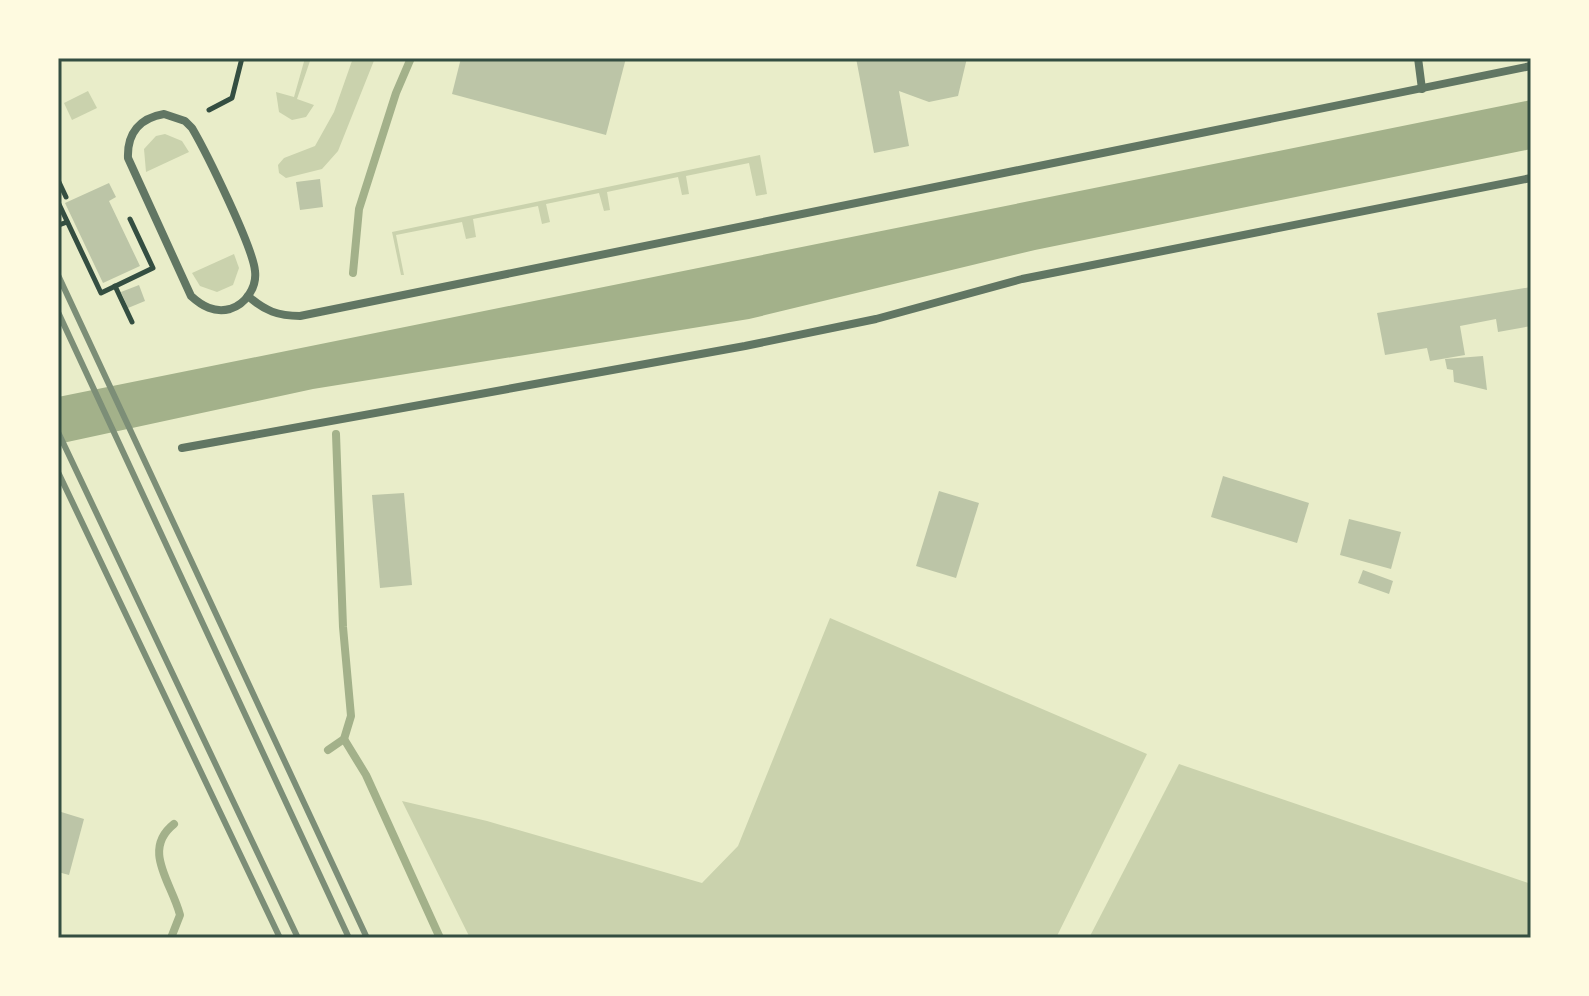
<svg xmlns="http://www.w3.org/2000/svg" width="1589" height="996" font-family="Cabin,sans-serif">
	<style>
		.green { fill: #cad2ad }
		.water { fill: #a3b18a }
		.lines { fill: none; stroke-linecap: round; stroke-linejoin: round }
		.stream { stroke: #a3b18a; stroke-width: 8 }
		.building { fill: #bcc5a7 }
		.path { stroke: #344e41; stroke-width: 5 }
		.minor { stroke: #617663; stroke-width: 8 }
		.rail { stroke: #7c8e77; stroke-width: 6 }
		.neatline { fill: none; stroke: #344e41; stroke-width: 3 }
	</style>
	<rect width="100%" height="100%" fill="#e9edc9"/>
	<g class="green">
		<path d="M305,58H311L297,99L314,105L306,117L292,120L279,112L276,92L294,97Z"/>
		<path d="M353,58H375L338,151L322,169L286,178L279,173L278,165L284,158L315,146L334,112Z"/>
		<path d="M88,91L97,108L72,120L64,103Z"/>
		<path d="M165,134L182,141L189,152L146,172L144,149L156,136Z"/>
		<path d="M760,155L767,194L756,196L749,163L686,176L689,194L682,195L678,177L607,192L610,210L604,211L599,193L546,204L550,222L542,224L538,206L473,219L476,237L466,239L462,222L396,235L404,275H401L392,232Z"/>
		<path d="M234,254L239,268L233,285L217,292L200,286L192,273Z"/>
		<path d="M830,618L1147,754L1056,938H470L402,801L487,821L702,883L738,846Z"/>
		<path d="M1179,764L1531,884V938H1089Z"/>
	</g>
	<path class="water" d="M1531,100V149L1035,250L749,319L313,389L58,444V397Z"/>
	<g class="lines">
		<g class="stream">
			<path d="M353,273L359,209L396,93L411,58"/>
			<path d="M344,739L366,775L440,938"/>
			<path d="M328,750L344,739L351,716L343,627L336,434"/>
			<path d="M171,938L180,915C172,883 141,850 174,824"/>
		</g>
	</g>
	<g class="building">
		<path d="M461,58H626L606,135L452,94Z"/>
		<path d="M856,58H967L958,96L929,102L899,91L909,146L874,153Z"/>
		<path d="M320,179L323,207L300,210L296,182Z"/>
		<path d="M109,183L116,197L109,201L140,266L103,283L65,203Z"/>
		<path d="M139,285L145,301L128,308L121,292Z"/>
		<path d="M1531,287V326L1498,332L1496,319L1460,326L1465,355L1430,361L1427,348L1385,355L1377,313Z"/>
		<path d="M1483,356L1487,390L1454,382L1453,370L1447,369L1445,359Z"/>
		<path d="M1223,476L1309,503L1297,543L1211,517Z"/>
		<path d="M939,491L979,503L956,578L916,566Z"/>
		<path d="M404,493L412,585L380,588L372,495Z"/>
		<path d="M1349,519L1401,532L1391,569L1340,555Z"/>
		<path d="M1363,570L1393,581L1389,594L1358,583Z"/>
		<path d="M58,811L84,819L69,875L58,872Z"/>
	</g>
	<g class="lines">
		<g class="path">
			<path d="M209,110L232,98L242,58"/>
			<path d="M58,180L66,197"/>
			<path d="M58,202L101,293L153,268L130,219"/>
			<path d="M58,223L59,225L67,222"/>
			<path d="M115,286L132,322"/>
		</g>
		<g class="minor">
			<path d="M1418,58L1422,89"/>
			<path d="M164,114L185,121L192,128C206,152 253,247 255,271C257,287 246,304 230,309C214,313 202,306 191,296L128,158C127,133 140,118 164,114Z"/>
			<path d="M248,296C265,311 278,316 300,316L1531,66"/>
			<path d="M182,448L745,346L876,319L1022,279L1531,178"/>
		</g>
		<g class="rail">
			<path d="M58,275L367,938"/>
			<path d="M58,312L349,938"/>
			<path d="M58,432L298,938"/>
			<path d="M58,472L280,938"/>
		</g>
	</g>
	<rect width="1589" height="996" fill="none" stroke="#fefae0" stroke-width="120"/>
	<rect x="60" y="60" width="1469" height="876" class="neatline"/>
</svg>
